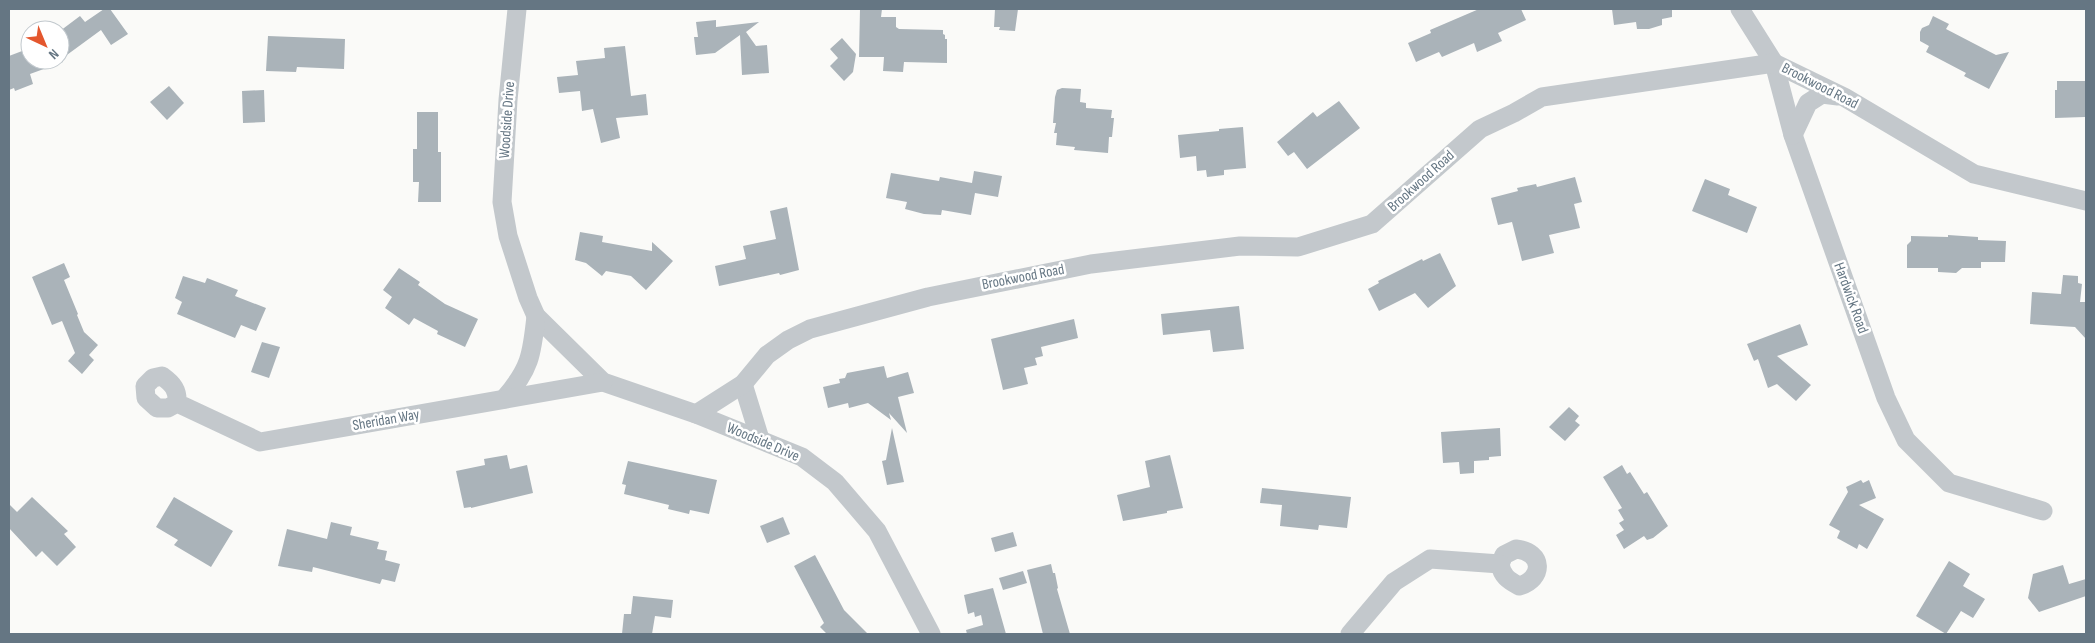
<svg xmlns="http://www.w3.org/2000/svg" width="2095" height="643" font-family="'Sofia Sans Condensed',sans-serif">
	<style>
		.building { fill: #aab3b9 }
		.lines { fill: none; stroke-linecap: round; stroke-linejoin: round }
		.street { stroke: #c3c8cc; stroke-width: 19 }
		.labels { text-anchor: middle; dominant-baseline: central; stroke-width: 5; stroke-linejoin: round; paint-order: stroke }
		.street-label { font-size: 15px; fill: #657683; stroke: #fff }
	</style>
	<rect width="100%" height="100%" fill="#fafaf8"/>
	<g class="building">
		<path d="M104,9H110L128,34L111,45L101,30L60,60H63V62L30,74L33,84L15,91L14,88L9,90V56L30,48V60H60V31L80,16L85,22Z"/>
		<path d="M860,9H882L881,17H896V27L899,29L943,30V34L945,35V39H947V63L904,62L903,72L883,71L884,57H859Z"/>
		<path d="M995,9H1018L1015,31L999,30L1000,27H994Z"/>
		<path d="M1479,9H1521L1526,20L1498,33L1502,41L1477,52L1474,43L1442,57L1439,52L1416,62L1408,43L1431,33L1430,30Z"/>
		<path d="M1612,9H1672V17L1662,19V25L1649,29H1637L1636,22L1614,25Z"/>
		<path d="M1933,16L1949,24L1946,29L1996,55L2009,52L1989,89L1964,76L1966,73L1926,52L1929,46L1920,41V32L1922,28L1929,25Z"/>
		<path d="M716,20V27L759,22L746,32L756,46L767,45L769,73L742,75L740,35L715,53L696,55L694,37H698L696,22Z"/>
		<path d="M268,36L345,39L344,69L297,67L296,72L266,71Z"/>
		<path d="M842,38L856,54L853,72L844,81L830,66L838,58L830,49Z"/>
		<path d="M625,46L631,96L646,94L648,115L616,118L620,138L601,143L593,109L582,111L580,91L559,93L557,77L578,75L576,61L605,58L604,48Z"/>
		<path d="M2057,81H2086L2085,117L2055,118V90H2057Z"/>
		<path d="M169,86L184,103L167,120L150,102Z"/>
		<path d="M1062,88L1081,89L1080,102L1086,103V108L1112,110L1111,118H1114L1112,137H1109L1108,153L1074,150L1075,147L1056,145L1057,133H1054L1056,123H1053L1055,97L1057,90Z"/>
		<path d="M264,90L265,122L243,123L242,91Z"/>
		<path d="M1339,101L1360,128L1307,169L1294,152L1288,156L1277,142L1313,112L1317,117Z"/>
		<path d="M417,112H438V152H441V202H418L419,182H413V149H417Z"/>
		<path d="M1243,127L1246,168L1224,170V175L1207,177L1206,170L1197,171L1196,156L1180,158L1178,135L1219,131V129Z"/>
		<path d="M974,171L1002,176L998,197L975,193L971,215L942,210L941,215L924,214L905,209L907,202L886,198L891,173L939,181L940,177L972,183Z"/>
		<path d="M1575,177L1582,202L1574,204L1580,228L1549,235L1554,253L1522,261L1512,222L1498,225L1491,198L1518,191L1517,188L1536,184L1537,187Z"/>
		<path d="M1705,179L1730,189L1728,195L1757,207L1747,233L1692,211Z"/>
		<path d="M787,207L799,270L780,275L779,273L719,286L715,266L746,259L743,246L776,239L770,211Z"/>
		<path d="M580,232L603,236L602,242L652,251V242L673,261L646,290L631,276L606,271L602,276L586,263L575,260Z"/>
		<path d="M1948,235L1978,237V240L2006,241L2005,262H1981V268H1962L1956,273L1938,272V268H1907V245L1911,241V236L1948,237Z"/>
		<path d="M1440,253L1456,286L1428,308L1415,293L1379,311L1368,289L1379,283L1378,281L1422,259L1423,261Z"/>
		<path d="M64,263L70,277L64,280L78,314L77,315L84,332L98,345L89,355L94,360L82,374L68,361L75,353L62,321L52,325L32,277Z"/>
		<path d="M399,268L420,282L418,285L445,304L478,319L465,347L437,334L438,331L414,318L409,325L385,308L392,297L383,290Z"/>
		<path d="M2063,275L2078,276V283L2082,284L2080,302H2086V339L2075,327L2030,324L2032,292L2061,294Z"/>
		<path d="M183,276L205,283L207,278L238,290L235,296L266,308L256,331L241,325L235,338L177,314L182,302L175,298Z"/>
		<path d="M1239,306L1244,349L1213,352L1210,330L1163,335L1161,314Z"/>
		<path d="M1074,319L1078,338L1041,347L1043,356L1035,358L1037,365L1024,368L1028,384L1003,390L991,339Z"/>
		<path d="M1800,324L1808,345L1777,356L1811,385L1796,401L1777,384L1768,388L1758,359L1754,361L1747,344Z"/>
		<path d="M262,342L280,347L269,378L251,372Z"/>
		<path d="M884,366L887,378L908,372L914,393L898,397L907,433L889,413L891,420L868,403L849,408L848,403L828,408L823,387L840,383L839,379L845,378L847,373Z"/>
		<path d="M1569,407L1579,416L1575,421L1580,425L1565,441L1549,427Z"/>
		<path d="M892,428L904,482L887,485L882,461L886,460Z"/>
		<path d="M1500,428L1501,456L1489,457V460L1474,461V473L1460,474L1459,462L1443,463L1441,432Z"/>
		<path d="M507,455L510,469L527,465L533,493L471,508V507L464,508L456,471L485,465L484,459Z"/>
		<path d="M1170,455L1183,508L1167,511V513L1123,521L1117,495L1150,487L1145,461Z"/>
		<path d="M628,461L717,480L709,514L690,510L689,514L668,509L669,505L624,494L626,485L622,484Z"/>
		<path d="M1622,465L1627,474L1630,472L1644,494L1647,492L1668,526L1653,538L1647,540L1644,536L1624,549L1616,535L1624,530L1619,523L1624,520L1618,510L1622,508L1603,477Z"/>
		<path d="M1861,480L1863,483L1869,480L1876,498L1859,505L1884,519L1867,549L1859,544L1857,549L1837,538L1840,531L1829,525L1848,492L1846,487Z"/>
		<path d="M1262,488L1351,497L1347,528L1319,525L1318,530L1280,526L1282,505L1260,503Z"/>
		<path d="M32,497L68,531L64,534L76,547L57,566L42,551L36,557L9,528V504L17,512Z"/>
		<path d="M174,497L233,531L211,567L174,545L178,540L156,527Z"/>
		<path d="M783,517L790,534L767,543L760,526Z"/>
		<path d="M331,522L352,527L350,535L379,542L377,549L387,551L385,560L400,564L395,582L382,579L380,584L313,567L312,572L278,566L287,529L327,539Z"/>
		<path d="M1013,532L1017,546L995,552L991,538Z"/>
		<path d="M815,555L844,610L868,634H827L820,627L824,623L794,566Z"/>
		<path d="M1949,561L1970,574L1963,586L1985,599L1973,618L1961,611L1946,634L1916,616Z"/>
		<path d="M1051,564L1053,573H1055L1058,588L1057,589L1070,634H1043L1027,570Z"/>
		<path d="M2063,565L2069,584L2086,579V596L2039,612L2028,598L2033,574Z"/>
		<path d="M1023,571L1027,583L1003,590L999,578Z"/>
		<path d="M993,588L1006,634H967L966,630L983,625L981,615L975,617L974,612L968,614L964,595Z"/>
		<path d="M633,596L673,600L671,618L655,616L652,634H622L624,614H631Z"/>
	</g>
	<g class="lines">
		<g class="street">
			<path d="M517,9L508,100L502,202L508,236L528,298L536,316L603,382L696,414L802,457L835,482L877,531L931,634"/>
			<path d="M1740,9L1774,63L1793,135L1886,398L1906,440L1949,483L2043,511"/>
			<path d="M1793,135L1808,103L1822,94L1838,96"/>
			<path d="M743,384L760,439"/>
			<path d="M504,399C530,369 532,355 536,316"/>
			<path d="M177,403L168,408H157L146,398L145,386L153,378L162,376C173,384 178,390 177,403L260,442L603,382"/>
			<path d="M696,414L743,384L767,355L788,340L810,329L928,297L1091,264L1240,246L1298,247L1372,224L1480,129L1514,113L1542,97L1774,63L1844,97L1974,174L2086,201"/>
			<path d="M1516,549C1544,552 1544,579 1519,586C1508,580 1502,576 1500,564L1504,555Z"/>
			<path d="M1350,634L1394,582L1430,559L1500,564"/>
		</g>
	</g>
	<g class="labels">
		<g class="street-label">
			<text transform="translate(1820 86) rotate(27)">Brookwood Road</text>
			<text transform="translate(507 120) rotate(-86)">Woodside Drive</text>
			<text transform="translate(1421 181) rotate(-42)">Brookwood Road</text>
			<text transform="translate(1023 277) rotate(-11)">Brookwood Road</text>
			<text transform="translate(1851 298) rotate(70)">Hardwick Road</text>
			<text transform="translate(386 420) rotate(-10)">Sheridan Way</text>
			<text transform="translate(763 442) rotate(23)">Woodside Drive</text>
		</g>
	</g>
	<rect width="2095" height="643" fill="none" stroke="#657683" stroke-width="20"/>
	<g transform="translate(45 45) rotate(136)"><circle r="24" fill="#ffffff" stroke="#c1c8cd"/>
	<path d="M0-4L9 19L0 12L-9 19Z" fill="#e4572e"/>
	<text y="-8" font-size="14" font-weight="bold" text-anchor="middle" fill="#657683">N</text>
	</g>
</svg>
